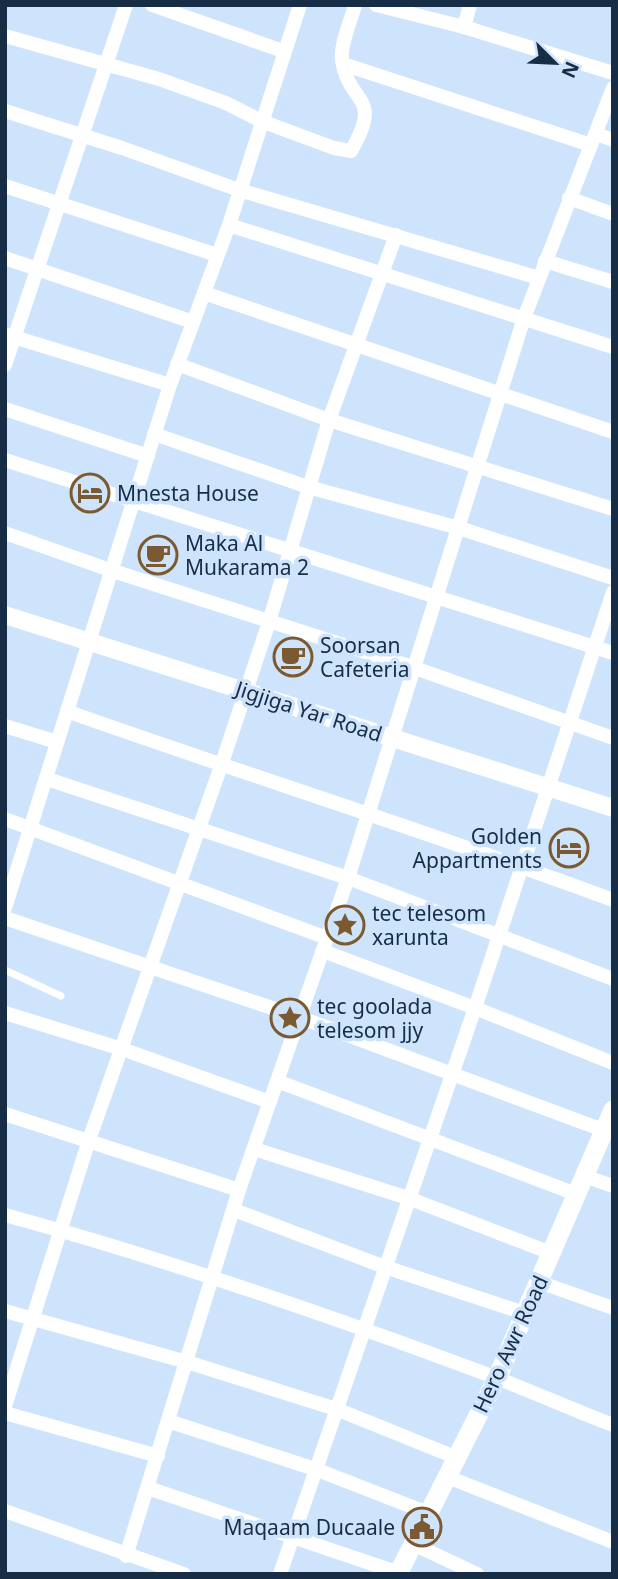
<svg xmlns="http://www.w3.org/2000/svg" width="618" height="1579" font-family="'Noto Sans',sans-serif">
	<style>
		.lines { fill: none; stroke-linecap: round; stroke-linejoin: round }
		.service { stroke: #fff; stroke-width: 7 }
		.minor { stroke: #fff; stroke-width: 14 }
		.tertiary { stroke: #fff; stroke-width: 18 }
		.secondary { stroke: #fff; stroke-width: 19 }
		.labels { text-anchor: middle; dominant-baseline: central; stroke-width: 7; stroke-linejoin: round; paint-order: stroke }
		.poi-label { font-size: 21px; fill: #162d45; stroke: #cee4fd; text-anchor: start }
		.street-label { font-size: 21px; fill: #162d45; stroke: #cee4fd }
	</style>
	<rect width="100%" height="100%" fill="#cee4fd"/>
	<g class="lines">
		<path class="service" d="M5,970L61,996"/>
		<g class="minor">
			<path d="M152,5L283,51"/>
			<path d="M376,5L464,27L613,73"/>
			<path d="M464,27L470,5"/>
			<path d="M5,36L159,79L226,103L261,121L334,148L351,151C384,94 349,106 342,60C340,44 351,21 355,5"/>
			<path d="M343,64L591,145"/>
			<path d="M5,111L122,148L239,190L539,278"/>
			<path d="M596,134L613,140"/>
			<path d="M5,186L217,255"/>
			<path d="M569,198L613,214"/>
			<path d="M229,225L613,347"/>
			<path d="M5,258L193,322"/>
			<path d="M545,261L613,282"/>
			<path d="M204,293L613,432"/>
			<path d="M7,335L170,385"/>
			<path d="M177,364L329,420L613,509"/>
			<path d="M5,365L126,5"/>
			<path d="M5,409L148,456"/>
			<path d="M154,434L308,487L459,528L613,578"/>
			<path d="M5,460L613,653"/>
			<path d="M5,533L113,571L412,667L613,738"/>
			<path d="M69,712C250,776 433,833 613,900"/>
			<path d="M5,726L57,742"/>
			<path d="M47,779L348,878L613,979"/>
			<path d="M5,819L327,938"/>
			<path d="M5,908L170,385L229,225L300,5"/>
			<path d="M5,918L299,1017L603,1130"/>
			<path d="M323,951L475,1008L613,1063"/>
			<path d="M5,1013L122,1049L270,1102"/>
			<path d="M277,1081L576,1194"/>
			<path d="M5,1114L239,1190"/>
			<path d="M254,1149L408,1198L551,1253"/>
			<path d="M584,1176L613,1186"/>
			<path d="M234,1210L385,1267L524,1313"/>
			<path d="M5,1215C170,1260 334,1317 494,1377C534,1392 573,1410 613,1425"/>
			<path d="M539,1282L613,1308"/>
			<path d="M5,1311L187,1362L336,1409L455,1457"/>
			<path d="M5,1406L89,1140L221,766L269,622L329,420L396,235"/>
			<path d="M5,1413L158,1456"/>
			<path d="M168,1421L315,1469L428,1513"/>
			<path d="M445,1476L613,1542"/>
			<path d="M148,1488L399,1573"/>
			<path d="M5,1511L184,1574"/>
			<path d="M413,1544L477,1574"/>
			<path d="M126,1556L239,1190L348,878L524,318L613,88"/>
			<path d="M280,1574L475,1008L613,592"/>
		</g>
		<path class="tertiary" d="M5,615L613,808"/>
		<path class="secondary" d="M398,1574L497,1378L613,1110"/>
	</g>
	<defs>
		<symbol id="hotel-ring" viewBox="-11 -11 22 22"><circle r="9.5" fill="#cee4fd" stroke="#7b5a31" stroke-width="1.5"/><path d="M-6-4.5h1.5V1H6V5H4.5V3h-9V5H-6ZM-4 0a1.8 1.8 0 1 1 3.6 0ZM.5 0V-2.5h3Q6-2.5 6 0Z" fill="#7b5a31"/></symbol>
		<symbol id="cafe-ring" viewBox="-11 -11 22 22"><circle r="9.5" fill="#cee4fd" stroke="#7b5a31" stroke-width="1.5"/><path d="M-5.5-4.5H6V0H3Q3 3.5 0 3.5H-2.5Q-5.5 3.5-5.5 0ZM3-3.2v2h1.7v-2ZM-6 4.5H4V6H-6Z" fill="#7b5a31"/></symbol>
		<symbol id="sight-ring" viewBox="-11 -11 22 22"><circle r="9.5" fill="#cee4fd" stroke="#7b5a31" stroke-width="1.5"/><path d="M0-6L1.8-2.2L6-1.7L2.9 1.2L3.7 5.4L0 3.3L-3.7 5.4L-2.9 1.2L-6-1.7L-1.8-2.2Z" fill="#7b5a31"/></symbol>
		<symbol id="civic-ring" viewBox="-11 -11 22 22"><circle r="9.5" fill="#cee4fd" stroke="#7b5a31" stroke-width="1.5"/><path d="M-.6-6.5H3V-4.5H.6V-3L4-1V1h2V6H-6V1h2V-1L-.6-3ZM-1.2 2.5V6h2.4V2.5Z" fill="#7b5a31"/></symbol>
	</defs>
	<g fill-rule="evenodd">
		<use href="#hotel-ring" x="68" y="471" width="44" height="44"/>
		<use href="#cafe-ring" x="136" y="533" width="44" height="44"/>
		<use href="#cafe-ring" x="271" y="635" width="44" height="44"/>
		<use href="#hotel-ring" x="547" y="826" width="44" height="44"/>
		<use href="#sight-ring" x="323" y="903" width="44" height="44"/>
		<use href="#sight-ring" x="268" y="996" width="44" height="44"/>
		<use href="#civic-ring" x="400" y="1505" width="44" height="44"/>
	</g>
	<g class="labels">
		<g class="poi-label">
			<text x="117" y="493">Mnesta House</text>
			<text x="185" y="543">Maka Al<tspan x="185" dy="24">Mukarama 2</tspan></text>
			<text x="320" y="645">Soorsan<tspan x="320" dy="24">Cafeteria</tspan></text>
			<text x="542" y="836" text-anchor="end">Golden<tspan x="542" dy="24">Appartments</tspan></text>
			<text x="372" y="913">tec telesom<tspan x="372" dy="24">xarunta</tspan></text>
			<text x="317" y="1006">tec goolada<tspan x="317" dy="24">telesom jjy</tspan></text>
			<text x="395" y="1527" text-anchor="end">Maqaam Ducaale</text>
		</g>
		<g class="street-label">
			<text transform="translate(309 711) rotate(18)">Jigjiga Yar Road</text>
			<text transform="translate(510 1344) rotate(-65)">Hero Awr Road</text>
		</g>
	</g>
	<rect width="618" height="1579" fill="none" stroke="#162d45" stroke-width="14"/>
	<g transform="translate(555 63) rotate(114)" stroke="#cee4fd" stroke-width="5" paint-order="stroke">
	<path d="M0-5L12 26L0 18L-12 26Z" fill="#162d45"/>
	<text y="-10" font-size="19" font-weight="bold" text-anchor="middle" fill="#162d45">N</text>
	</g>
</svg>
